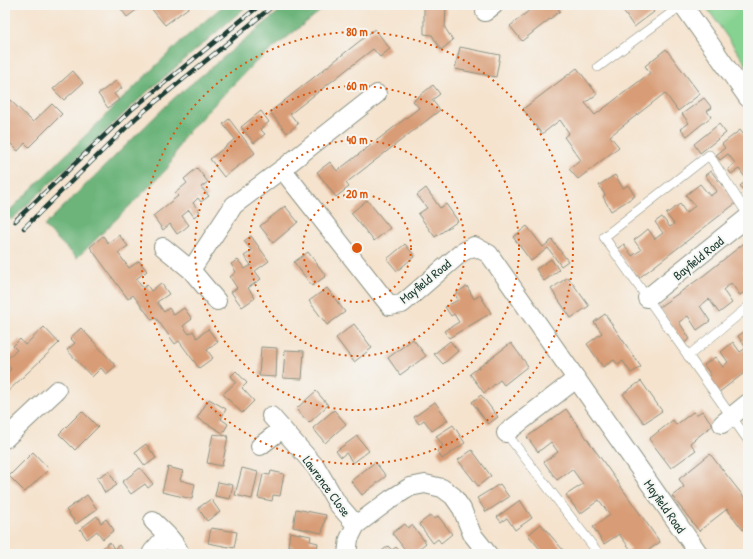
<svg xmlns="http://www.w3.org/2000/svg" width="753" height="559" font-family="'Patrick Hand',sans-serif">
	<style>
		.green { fill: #86d290; stroke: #528862 }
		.forest { fill: #6cb47a; stroke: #467857 }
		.building { fill: #d89c76 }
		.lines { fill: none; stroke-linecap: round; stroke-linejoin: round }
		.lane-casing { stroke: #8a9081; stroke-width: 10 }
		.street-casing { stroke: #8a9081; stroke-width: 20 }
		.lane { stroke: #fff; stroke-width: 9 }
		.street { stroke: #fff; stroke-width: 18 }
		.rail-casing { stroke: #1f3d34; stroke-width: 4.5 }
		.rail { stroke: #f6f6f2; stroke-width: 3; stroke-dasharray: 9; stroke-linecap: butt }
		.ring { fill: none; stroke: #de580e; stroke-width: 2; stroke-dasharray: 2 4 }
		.labels { text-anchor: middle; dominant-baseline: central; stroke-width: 4; stroke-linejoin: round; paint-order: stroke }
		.street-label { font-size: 13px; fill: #1f3d34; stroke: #f6f6f2 }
		.centre { fill: #de580e; stroke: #f6f6f2; stroke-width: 2 }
		.ring-label { font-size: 12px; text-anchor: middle; font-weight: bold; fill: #de580e; stroke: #f6f6f2; stroke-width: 4; stroke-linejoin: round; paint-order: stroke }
	</style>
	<rect width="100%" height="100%" fill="#f6f6f2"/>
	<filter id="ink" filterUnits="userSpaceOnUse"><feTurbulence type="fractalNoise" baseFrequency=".025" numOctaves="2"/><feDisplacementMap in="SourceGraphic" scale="8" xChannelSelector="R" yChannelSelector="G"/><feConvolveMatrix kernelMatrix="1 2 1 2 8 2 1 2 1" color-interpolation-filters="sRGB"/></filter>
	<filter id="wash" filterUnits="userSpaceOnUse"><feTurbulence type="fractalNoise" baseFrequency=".012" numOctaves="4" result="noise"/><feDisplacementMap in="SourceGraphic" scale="16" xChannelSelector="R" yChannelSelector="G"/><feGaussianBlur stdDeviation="0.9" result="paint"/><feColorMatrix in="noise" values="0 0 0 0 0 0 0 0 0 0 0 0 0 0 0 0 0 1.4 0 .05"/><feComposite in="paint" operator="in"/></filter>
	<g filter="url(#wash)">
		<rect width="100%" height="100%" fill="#f5e3ce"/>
		<path class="green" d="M705,5H748V67Z"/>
		<g class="forest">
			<path d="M224,5H248L147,92L11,220L7,213L179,43Z"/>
			<path d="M287,5H328L252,65L184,136L167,169L77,258L44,226L173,99Z"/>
		</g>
		<g id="blocks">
			<g class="building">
				<path d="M118,5H143L127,17Z"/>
				<path d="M151,5H192L165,25L149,6Z"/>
				<path d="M424,5H446L445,28L453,40L441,50L432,35L424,34Z"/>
				<path d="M536,5H555L560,11L522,41L510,26Z"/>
				<path d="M619,5H649L654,12L634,27Z"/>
				<path d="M375,29L390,49L380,57L373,49L290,114L298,124L287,133L270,112Z"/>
				<path d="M460,47L500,55L496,77L455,69Z"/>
				<path d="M666,49L700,94L678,111L665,93L610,136L619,147L578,179L569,169L581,160L564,137L569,133L560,120L542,134L523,109L577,68L597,94L585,103L595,115L650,73L645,66Z"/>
				<path d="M73,71L83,83L64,100L53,89Z"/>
				<path d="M116,81L122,88L114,94L119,100L108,108L98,94Z"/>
				<path d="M433,85L440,94L432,100L440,110L346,183L349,187L336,197L317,172L330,162L337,171L419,108L413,101Z"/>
				<path d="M704,98L712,108L707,111L711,117L687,136L681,129L689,123L682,114Z"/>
				<path d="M10,100L33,122L52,104L62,114L29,147L25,143L18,151L5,138V105Z"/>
				<path d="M261,111L269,122L260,129L265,134L254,143L241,127Z"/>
				<path d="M229,119L255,153L224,177L210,159L235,139L223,124Z"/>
				<path d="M719,124L726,133L700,153L694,144Z"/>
				<path d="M740,130L748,140V187L744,191L740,186L747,180L739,169L731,174L728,169L735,163L728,154L720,160L716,155L725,148L722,144Z"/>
				<path d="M197,168L208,182L201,187L209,196L201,202L198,198L193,203L200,212L194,217L189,210L182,216L189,225L183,230L177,234L170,224L163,230L153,216L178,196L175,193L187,183L184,179Z"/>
				<path d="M711,171L736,203L639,278L617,249L624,244L632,256L641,250L634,240L641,235L648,229L655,239L663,233L655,222L662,217L670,227L674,224L666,214L680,204L686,213L695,206L686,195L700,184L710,196L717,191L705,175Z"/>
				<path d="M615,175L623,188L628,185L635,196L611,211L603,197L605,195L599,185Z"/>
				<path d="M426,188L440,208L446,204L458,221L435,237L418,214L427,208L417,195Z"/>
				<path d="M367,200L390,228L374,241L351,213Z"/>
				<path d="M285,206L298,222L273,243L260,226Z"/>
				<path d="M527,226L543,247L552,240L568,261L561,266L548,248L531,261L513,237Z"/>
				<path d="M119,235L128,246L118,253L129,268L139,261L147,271L136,279L143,288L147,285L151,291L161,283L169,294L157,302L164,312L169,308L174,315L184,308L192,319L183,326L189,334L193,331L197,338L208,329L218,342L207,350L213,358L199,368L179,341L175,344L156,318L152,320L133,295L128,299L90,247L103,236L108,243Z"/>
				<path d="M251,236L269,261L255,271L261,279L248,288L255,298L242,307L231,292L237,288L230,277L236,272L231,264L238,260L245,269L251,265L244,256L252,251L244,241Z"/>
				<path d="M748,240V267L743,271L748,278V290L740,295L731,283L723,290L732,303L719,313L709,299L700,306L710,321L697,330L688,316L679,322L690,339L684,343L659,307L703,276Z"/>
				<path d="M405,244L415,256L397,271L387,259Z"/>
				<path d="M308,252L326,276L312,286L294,262Z"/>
				<path d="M551,259L559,270L544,281L536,269Z"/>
				<path d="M568,277L589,306L571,318L551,289Z"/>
				<path d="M467,286L474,299L480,295L491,313L449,338L444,331L459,322L454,314L451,316L445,307L458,300L455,294Z"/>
				<path d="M327,288L345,312L327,325L309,301Z"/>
				<path d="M605,314L641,367L631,373L623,361L618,365L614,360L603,367L587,344L602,333L594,322Z"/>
				<path d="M354,324L372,348L354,362L336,338Z"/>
				<path d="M44,327L59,343L5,394V375L11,369L5,361L17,350L13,346L20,339L25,345Z"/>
				<path d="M81,328L116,366L106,374L101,368L92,377L67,350L75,343L70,338Z"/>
				<path d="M748,329V370L718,393L707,378L711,375L704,365L715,357L723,367L728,362L721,352L733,342L740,352L746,348L738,336Z"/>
				<path d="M413,339L426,356L400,375L388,358Z"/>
				<path d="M450,341L458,351L443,364L434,354Z"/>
				<path d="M511,343L528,366L504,385L500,380L484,393L470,374Z"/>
				<path d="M261,347L277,348L276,377L259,376Z"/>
				<path d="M285,350L304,351L302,379L283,378Z"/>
				<path d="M236,371L247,383L242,388L254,401L242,413L223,394L236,382L231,376Z"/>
				<path d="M641,381L662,411L644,423L623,394Z"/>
				<path d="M316,391L328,405L309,423L296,409Z"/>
				<path d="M481,395L498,417L488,424L472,402Z"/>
				<path d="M209,399L226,409L221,419L228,424L223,433L197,418Z"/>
				<path d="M435,402L448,420L432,431L424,420L419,424L414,417Z"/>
				<path d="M566,409L660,542L643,554H626L631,550L619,534L604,544L593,527L610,515L599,500L580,514L566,495L583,484L572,469L557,480L544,462L558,452L551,442L538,452L527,437Z"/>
				<path d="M334,410L346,424L325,443L313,428Z"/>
				<path d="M82,411L98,427L75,450L59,434Z"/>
				<path d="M702,411L713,425L690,443L696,450L671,468L649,439L673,420L676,425L693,412L696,415Z"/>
				<path d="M453,425L465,443L442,459L437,451L443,446L436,436Z"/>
				<path d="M213,434L228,436L222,466L207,463Z"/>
				<path d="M357,436L369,451L353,463L346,453L341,457L336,451Z"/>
				<path d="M146,444L156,458L145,466L135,452Z"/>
				<path d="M472,450L491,476L478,486L458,460Z"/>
				<path d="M33,452L49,469L25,492L9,476Z"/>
				<path d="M710,454L748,502V526L743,530L727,509L699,531L672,496L684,487L679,479Z"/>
				<path d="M375,462L386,476L362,495L351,481Z"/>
				<path d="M168,467L183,471L180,480L195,484L192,499L162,492Z"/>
				<path d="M140,468L153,484L148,488L145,484L131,494L122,482Z"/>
				<path d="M242,468L258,472L252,499L235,495Z"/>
				<path d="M109,471L117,485L105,493L97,478Z"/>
				<path d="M271,471L284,474L280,496L273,495L272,501L258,498L263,474L270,475Z"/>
				<path d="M218,482L233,485L230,499L215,496Z"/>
				<path d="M500,484L509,497L486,512L477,498Z"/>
				<path d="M87,495L97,509L76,524L66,510Z"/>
				<path d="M211,499L220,512L207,521L198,508Z"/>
				<path d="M520,500L532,518L515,530L507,518L501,522L497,517Z"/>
				<path d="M296,509L326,515L322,533L293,527Z"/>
				<path d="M431,515L434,519L438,516L452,534L441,543L438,539L433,543L419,524Z"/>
				<path d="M97,516L101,523L106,519L114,530L103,539L97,531L87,539L80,529Z"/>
				<path d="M405,524L408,528L412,525L426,543L415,552L412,548L407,552L392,533Z"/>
				<path d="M541,524L563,550L558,554H544L528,535Z"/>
				<path d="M211,528L237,532L234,548L208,543Z"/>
				<path d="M290,532L311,536L310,541L318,543L316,554H300L293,553L294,547L288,545Z"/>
				<path d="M110,542L114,549L119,545L125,554H95Z"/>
				<path d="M388,546L392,550L396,547L402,554H378Z"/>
			</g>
		</g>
	</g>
	<g filter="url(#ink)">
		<use href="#blocks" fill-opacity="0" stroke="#8a9081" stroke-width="1"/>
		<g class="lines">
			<defs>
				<g id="lane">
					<path d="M598,67L682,5"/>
					<path d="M748,215L709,155L604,237L748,440"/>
					<path d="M688,356L748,307"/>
					<path d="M506,433L599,554"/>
				</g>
				<g id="street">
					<path d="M683,5L748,98"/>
					<path d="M485,12L494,5"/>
					<path d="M282,169L377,94"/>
					<path d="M163,247L191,270L217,301"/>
					<path d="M191,270L234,205L282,169L390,306L402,304L461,253L474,246L489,254L699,554"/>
					<path d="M647,298L748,217"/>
					<path d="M271,416L316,467L337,503L356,525"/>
					<path d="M722,424L748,403"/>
					<path d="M506,433L576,379"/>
					<path d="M5,439L57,390"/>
					<path d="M260,446L282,429"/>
					<path d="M153,521C162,530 176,542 180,554"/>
					<path d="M152,552L167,535"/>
					<path d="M347,554L349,539L356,525L391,499L410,487L425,484L442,488L453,496L462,509L472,534L488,554"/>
				</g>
			</defs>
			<use href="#lane" class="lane-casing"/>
			<use href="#street" class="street-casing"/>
			<use href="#lane" class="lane"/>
			<use href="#street" class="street"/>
			<defs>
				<g id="rail">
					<path d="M15,221L131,110L260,5"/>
					<path d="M24,228L137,117L274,5"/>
				</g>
			</defs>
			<use href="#rail" class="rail-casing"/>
			<use href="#rail" class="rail"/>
		</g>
	</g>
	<g class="ring">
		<circle cx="357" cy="248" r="54"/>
		<circle cx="357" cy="248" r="108"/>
		<circle cx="357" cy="248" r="162"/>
		<circle cx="357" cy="248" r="216"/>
	</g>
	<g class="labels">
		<g class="street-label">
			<text transform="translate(698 258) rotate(-39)">Bayfield Road</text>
			<text transform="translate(425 281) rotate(-39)">Mayfield Road</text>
			<text transform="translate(327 486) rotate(54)">Lawrence Close</text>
			<text transform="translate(665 506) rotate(55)">Mayfield Road</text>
		</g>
	</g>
	<circle cx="357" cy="248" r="6" class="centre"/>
	<g class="ring-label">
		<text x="357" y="36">80 m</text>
		<text x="357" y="90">60 m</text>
		<text x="357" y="144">40 m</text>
		<text x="357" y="198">20 m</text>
	</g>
	<rect width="753" height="559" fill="none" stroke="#f6f6f2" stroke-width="20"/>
</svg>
